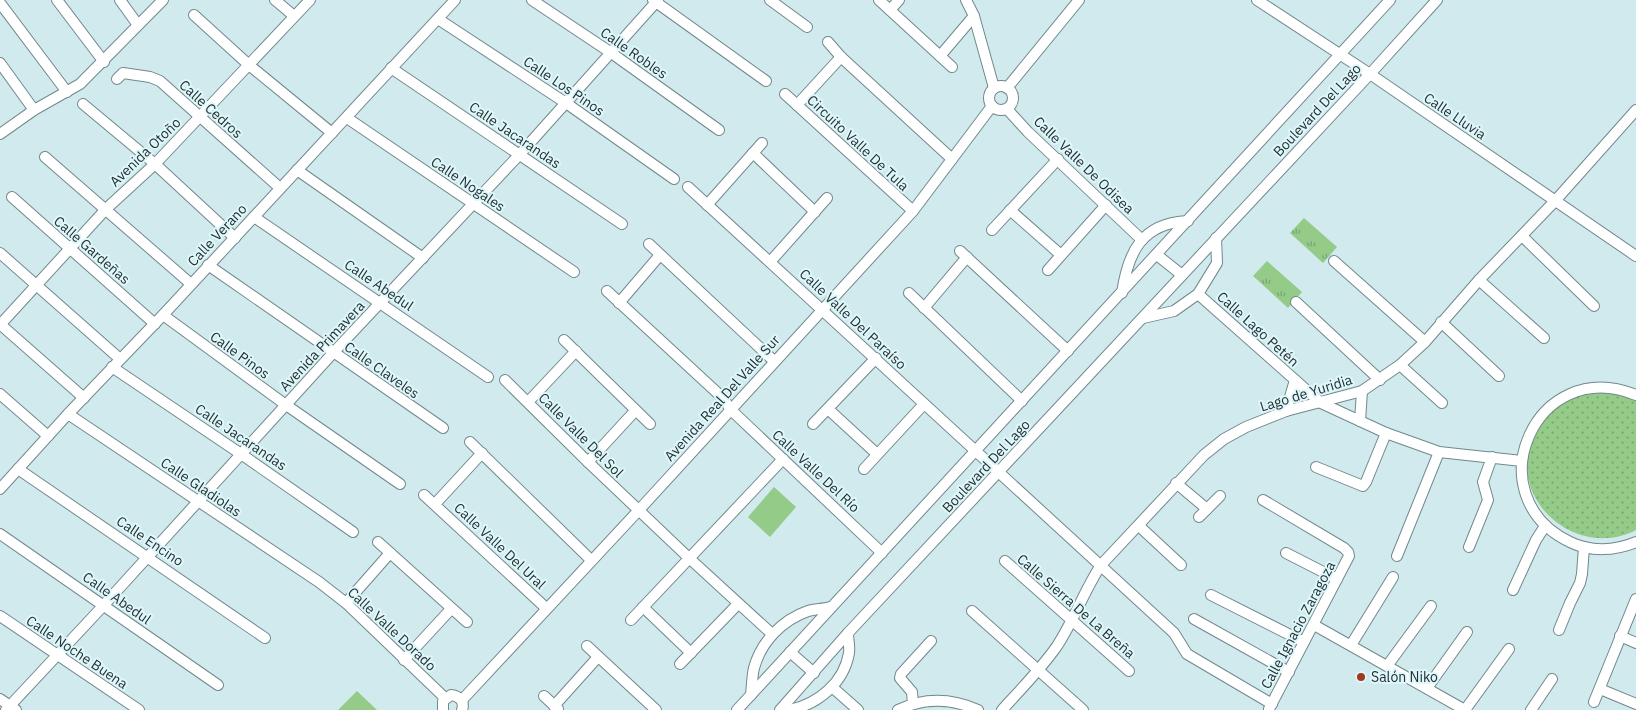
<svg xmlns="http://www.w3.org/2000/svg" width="1636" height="710" font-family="'IBM Plex Sans',sans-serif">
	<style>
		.grass { fill: url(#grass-tufts) }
		.park { fill: url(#park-dots) }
		.pitch { fill: #95cb88 }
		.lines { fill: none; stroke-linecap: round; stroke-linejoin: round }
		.minor-casing { stroke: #72888c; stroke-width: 12 }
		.minor { stroke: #fff; stroke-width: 10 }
		.poi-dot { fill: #a1391c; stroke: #def7fb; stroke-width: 2 }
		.labels { text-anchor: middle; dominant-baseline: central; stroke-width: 4; stroke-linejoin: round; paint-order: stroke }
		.street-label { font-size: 14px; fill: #252f30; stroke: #def7fb }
		.poi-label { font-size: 14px; fill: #252f30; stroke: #def7fb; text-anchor: start }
	</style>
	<defs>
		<pattern id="grass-tufts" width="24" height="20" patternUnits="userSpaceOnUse" patternTransform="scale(1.25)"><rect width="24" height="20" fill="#95cb88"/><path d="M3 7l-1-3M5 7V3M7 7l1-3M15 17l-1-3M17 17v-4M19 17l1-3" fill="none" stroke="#79a570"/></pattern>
		<pattern id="park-dots" width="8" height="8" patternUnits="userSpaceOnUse" patternTransform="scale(1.25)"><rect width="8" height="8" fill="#95cb88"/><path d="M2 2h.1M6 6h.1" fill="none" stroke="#79a570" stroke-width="1.8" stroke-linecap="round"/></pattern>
	</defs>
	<rect width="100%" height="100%" fill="#d1eaee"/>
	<g class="grass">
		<path d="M1304,218L1337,247L1323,263L1290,233Z"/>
		<path d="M1267,261L1302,292L1288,308L1253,276Z"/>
	</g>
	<path class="park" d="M1598,391L1628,396L1636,400V530C1579,560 1508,503 1532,441C1533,437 1537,432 1539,428C1546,416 1556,406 1569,399C1577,395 1589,394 1598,391Z"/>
	<g class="pitch">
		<path d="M774,487L796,507L770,537L748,517Z"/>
		<path d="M357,691L377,710H338Z"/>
	</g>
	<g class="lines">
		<defs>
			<g id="minor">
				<path d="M57,0L104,62"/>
				<path d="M120,0L138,25"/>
				<path d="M275,0L294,16"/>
				<path d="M532,0L610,52L719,130"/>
				<path d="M653,0L766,81"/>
				<path d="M770,0L807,27"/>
				<path d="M879,0L952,67"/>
				<path d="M966,0L974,16L994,88"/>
				<path d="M1257,0L1370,74L1636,256"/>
				<path d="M0,3L67,92"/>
				<path d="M890,10L899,0"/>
				<path d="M194,15L249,65L332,133"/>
				<path d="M438,19L566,103L674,179"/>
				<path d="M828,42L841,57L952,159"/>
				<path d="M940,56L974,16"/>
				<path d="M0,63L34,110"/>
				<path d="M391,68L622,224"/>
				<path d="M117,79L123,73L150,77L160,81L280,188"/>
				<circle cx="1001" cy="98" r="12"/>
				<path d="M1007,88L1079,0"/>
				<path d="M785,94L913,211"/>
				<path d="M83,104L155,164L235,238"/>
				<path d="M797,105L841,57"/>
				<path d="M1007,109L1028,132L1142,240"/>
				<path d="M347,118L574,272"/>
				<path d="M0,134L34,110L80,84L163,0"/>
				<path d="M753,153L815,212"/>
				<path d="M45,157L191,284"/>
				<path d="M297,170L423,258"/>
				<path d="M688,187L1174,633L1187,654L1272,704"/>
				<path d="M12,197L155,324"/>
				<path d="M707,205L762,143"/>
				<path d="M1010,210L1061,255"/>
				<path d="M254,217L488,377"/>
				<path d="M992,230L1058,159"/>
				<path d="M1522,236L1594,306"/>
				<path d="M649,244L774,361"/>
				<path d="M960,251L1068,351"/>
				<path d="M0,253L120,359"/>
				<path d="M1157,255L1182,275"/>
				<path d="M1334,261L1425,342"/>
				<path d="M770,262L827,198"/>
				<path d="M208,265L443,428"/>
				<path d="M1048,270L1106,205"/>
				<path d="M1479,280L1544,338"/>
				<path d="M607,291L724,399L730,409L882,553"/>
				<path d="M909,293L1022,401"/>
				<path d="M1122,293C1128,252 1142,223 1188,221"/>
				<path d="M1198,294L1321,403L1386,433L1439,452L1522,461"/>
				<path d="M1296,302L1380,380"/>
				<path d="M619,303L660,255"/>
				<path d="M924,308L967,257"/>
				<path d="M163,315L286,405L400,484"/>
				<path d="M1143,318L1174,311L1198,294L1217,263L1216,238"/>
				<path d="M1441,322L1499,376"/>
				<path d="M0,324L84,398"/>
				<path d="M0,325L106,209L155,164L310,0"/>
				<path d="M564,340L650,424"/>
				<path d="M1400,365L1442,403"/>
				<path d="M112,367L241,454L353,532"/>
				<path d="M505,380L588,462L689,558L772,634"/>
				<path d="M0,394L48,436"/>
				<path d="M1636,395C1535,354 1474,496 1570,542C1590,552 1615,551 1636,542"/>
				<path d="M528,402L576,351"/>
				<path d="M828,409L877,454"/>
				<path d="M1286,411L1295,380"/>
				<path d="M68,414L319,582L346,603L445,698"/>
				<path d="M1360,421L1362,391"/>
				<path d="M813,424L876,358"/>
				<path d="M470,442L591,560"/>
				<path d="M588,462L635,411"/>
				<path d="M1316,467L1363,486L1366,482L1386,433"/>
				<path d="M18,469L265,638"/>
				<path d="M864,469L924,404"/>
				<path d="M1176,483L1207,509"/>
				<path d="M0,489L68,414L163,315L455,0"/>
				<path d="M424,495L546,608"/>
				<path d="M1263,500L1344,548L1348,552L1349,556L1269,709"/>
				<path d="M435,504L482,453"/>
				<path d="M1199,517L1220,496"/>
				<path d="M1139,526L1181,565"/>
				<path d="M0,534L218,685"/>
				<path d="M378,542L467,622"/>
				<path d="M1469,547L1488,500L1483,482L1492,457"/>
				<path d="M1286,553L1337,579"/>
				<path d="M1397,556L1439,452"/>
				<path d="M1005,561L1129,671"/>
				<path d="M1513,590L1536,540L1545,526"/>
				<path d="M1211,595L1304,642"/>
				<path d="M346,603L390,553"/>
				<path d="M643,607L691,653"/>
				<path d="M972,611L1083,710"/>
				<path d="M0,616L139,710"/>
				<path d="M1194,619L1289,672"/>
				<path d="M631,620L783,459"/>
				<path d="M1314,625L1465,710"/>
				<path d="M1559,630L1570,603L1580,583L1582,574L1584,547"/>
				<path d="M1620,636L1636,643"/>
				<path d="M1351,645L1393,577"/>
				<path d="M587,646L656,710"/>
				<path d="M790,652L814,673"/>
				<path d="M404,660L451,609"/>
				<path d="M680,664L738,604"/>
				<path d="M1387,666L1431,606"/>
				<path d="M832,687L858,710"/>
				<path d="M1427,688L1467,632"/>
				<path d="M1600,689L1636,704"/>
				<path d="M751,695C752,686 752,676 754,668C761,642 782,620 808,611C815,609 823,609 830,607"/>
				<path d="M544,696L558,709"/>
				<path d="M0,699L16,710"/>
				<path d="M462,700L639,510L913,211L992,106"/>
				<path d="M1594,702L1636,599"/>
				<path d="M913,704L912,692L900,678L901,674L931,641"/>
				<path d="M554,706L598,657"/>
				<path d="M6,710L103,606L333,353L520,154L658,0"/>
				<path d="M443,710V701L451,695C459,696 465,701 462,710"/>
				<path d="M737,710L1390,0"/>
				<path d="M780,710L848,633L1370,74L1437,0"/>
				<path d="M790,710C818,704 844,683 849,653C850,647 848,640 848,633"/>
				<path d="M898,710C925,697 951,698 978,710"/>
				<path d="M1002,710C1021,689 1041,669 1057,646C1074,620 1084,591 1101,565L1204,455L1224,439L1246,427L1286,411L1362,391L1400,365L1425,342L1479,280L1555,201L1636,110"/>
				<path d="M1465,710L1509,649"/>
				<path d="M1531,710L1552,679"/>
			</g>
		</defs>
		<use href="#minor" class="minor-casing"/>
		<use href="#minor" class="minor"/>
	</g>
	<circle class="poi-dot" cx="1361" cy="677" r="5"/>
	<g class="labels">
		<g class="street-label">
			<text transform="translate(634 53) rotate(35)">Calle Robles</text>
			<text transform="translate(564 86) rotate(34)">Calle Los Pinos</text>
			<text transform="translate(211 109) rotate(42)">Calle Cedros</text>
			<text transform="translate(1317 110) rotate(-47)">Boulevard Del Lago</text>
			<text transform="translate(1455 116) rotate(34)">Calle Lluvia</text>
			<text transform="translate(515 135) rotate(34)">Calle Jacarandas</text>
			<text transform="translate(858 143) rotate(43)">Circuito Valle De Tula</text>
			<text transform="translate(145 152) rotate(-44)">Avenida Otoño</text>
			<text transform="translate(1084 165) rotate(44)">Calle Valle De Odisea</text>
			<text transform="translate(468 184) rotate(34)">Calle Nogales</text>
			<text transform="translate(217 235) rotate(-47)">Calle Verano</text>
			<text transform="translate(92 250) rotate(41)">Calle Gardeñas</text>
			<text transform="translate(379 285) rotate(34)">Calle Abedul</text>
			<text transform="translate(853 319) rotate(43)">Calle Valle Del Paraíso</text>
			<text transform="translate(1258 329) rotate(42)">Calle Lago Petén</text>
			<text transform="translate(322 346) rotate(-47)">Avenida Primavera</text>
			<text transform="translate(240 355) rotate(36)">Calle Pinos</text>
			<text transform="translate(382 370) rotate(35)">Calle Claveles</text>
			<text transform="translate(1306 393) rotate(-17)">Lago de Yuridia</text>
			<text transform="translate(722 398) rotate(-48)">Avenida Real Del Valle Sur</text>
			<text transform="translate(581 435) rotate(45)">Calle Valle Del Sol</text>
			<text transform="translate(241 437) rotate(34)">Calle Jacarandas</text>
			<text transform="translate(986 466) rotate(-47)">Boulevard Del Lago</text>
			<text transform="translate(816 471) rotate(43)">Calle Valle Del Río</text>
			<text transform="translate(201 487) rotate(34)">Calle Gladiolas</text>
			<text transform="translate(150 541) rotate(34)">Calle Encino</text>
			<text transform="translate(500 546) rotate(43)">Calle Valle Del Ural</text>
			<text transform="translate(117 598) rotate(35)">Calle Abedul</text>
			<text transform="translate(1076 606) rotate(41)">Calle Sierra De La Breña</text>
			<text transform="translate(1298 625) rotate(-62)">Calle Ignacio Zaragoza</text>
			<text transform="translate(392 629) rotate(43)">Calle Valle Dorado</text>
			<text transform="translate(77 652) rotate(34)">Calle Noche Buena</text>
		</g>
		<g class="poi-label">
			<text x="1371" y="677">Salón Niko</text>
		</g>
	</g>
</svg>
